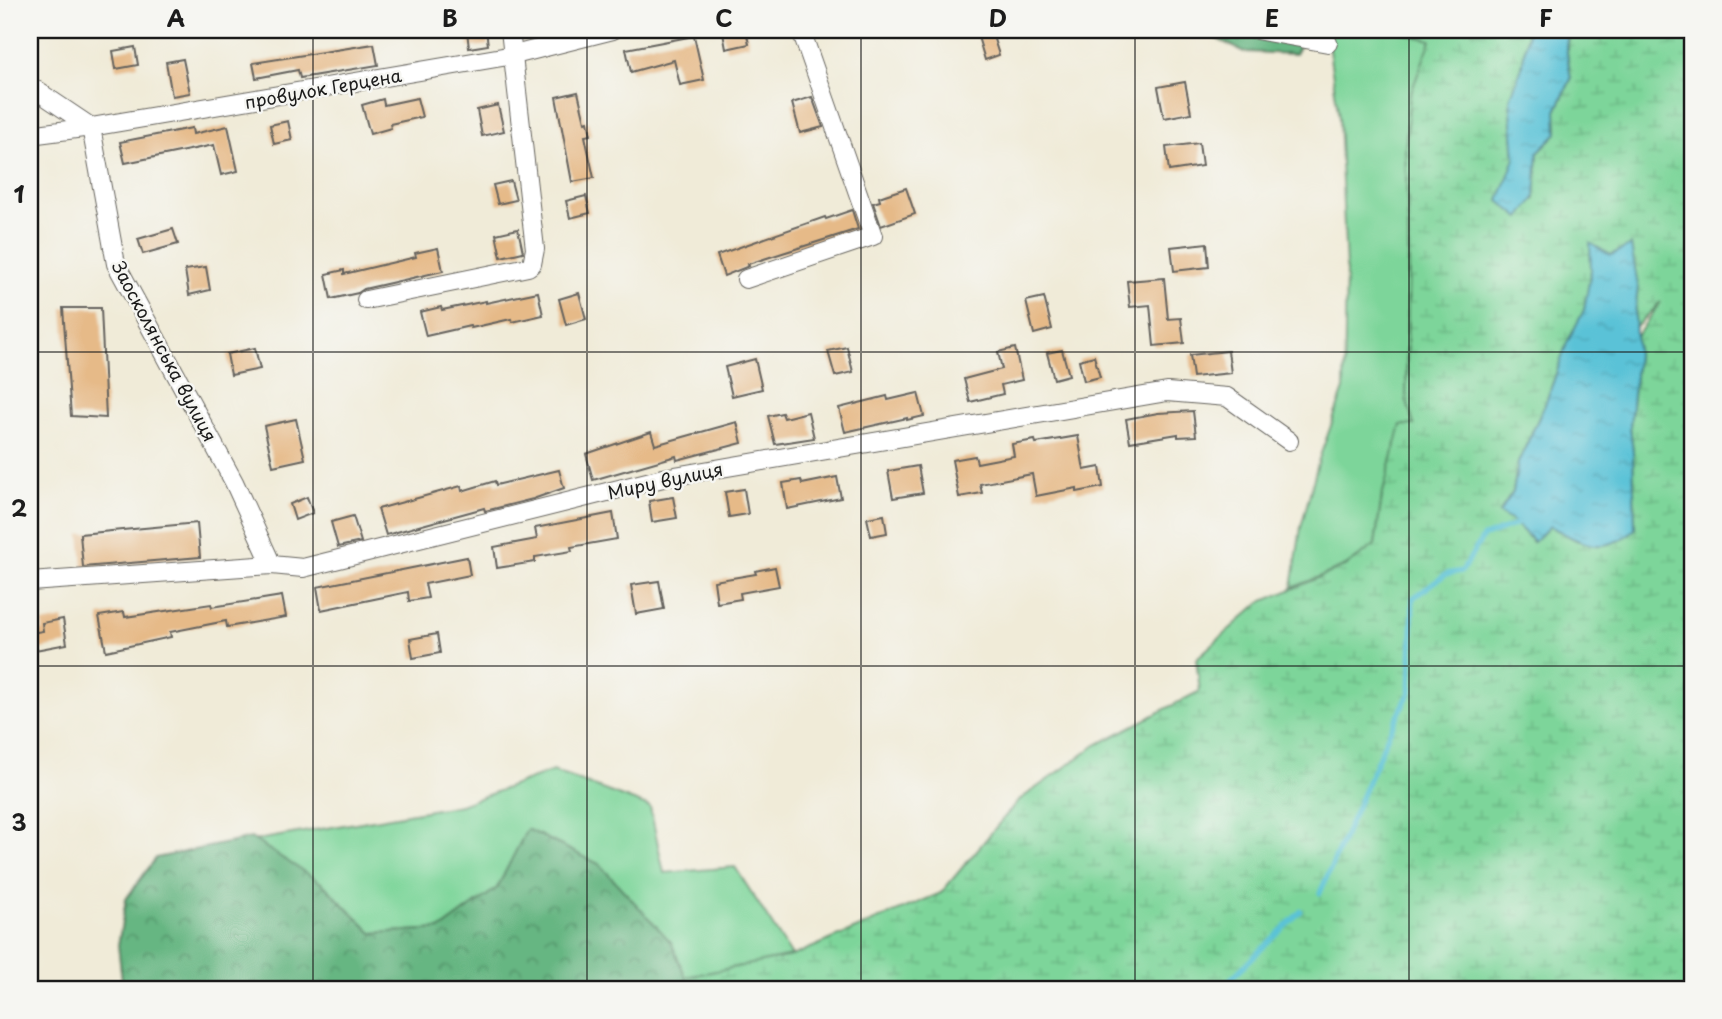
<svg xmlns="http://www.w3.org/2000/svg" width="1722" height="1019" font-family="'Playpen Sans',sans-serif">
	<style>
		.grass { fill: #7dd59a; stroke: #4c785b; stroke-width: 2 }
		.forest { fill: url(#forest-crowns); stroke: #41694f; stroke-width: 2 }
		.wetland { fill: url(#wetland-marsh); stroke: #4c785b; stroke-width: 2; fill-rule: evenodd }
		.water { fill: url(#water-ripples); stroke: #3b6f7a; stroke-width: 2 }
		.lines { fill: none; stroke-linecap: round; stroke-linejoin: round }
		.stream { stroke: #5ac2d7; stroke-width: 5 }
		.building { fill: #e6ba88 }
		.minor-casing { stroke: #66645e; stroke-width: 20 }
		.minor { stroke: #fff; stroke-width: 18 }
		.grid { fill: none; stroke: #1c1c1c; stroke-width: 2; stroke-opacity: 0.55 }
		.labels { text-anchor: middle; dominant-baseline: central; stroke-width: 5; stroke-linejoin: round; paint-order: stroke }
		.street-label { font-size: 18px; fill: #1c1c1c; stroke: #f6f6f2 }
		.neatline { fill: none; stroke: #1c1c1c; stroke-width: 2.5 }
		.grid-label { font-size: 23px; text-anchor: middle; font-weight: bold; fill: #1c1c1c }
	</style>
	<defs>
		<pattern id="forest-crowns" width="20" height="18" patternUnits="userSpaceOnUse" patternTransform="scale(1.75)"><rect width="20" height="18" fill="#66b682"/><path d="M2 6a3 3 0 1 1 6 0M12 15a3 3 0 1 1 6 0" fill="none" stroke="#53936a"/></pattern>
		<pattern id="wetland-marsh" width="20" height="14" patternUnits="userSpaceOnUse" patternTransform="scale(1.75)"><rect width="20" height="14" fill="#7dd59a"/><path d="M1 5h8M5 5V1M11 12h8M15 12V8" fill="none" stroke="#6bb684"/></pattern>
		<pattern id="water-ripples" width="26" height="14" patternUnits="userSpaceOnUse" patternTransform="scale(1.75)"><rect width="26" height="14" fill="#5ac2d7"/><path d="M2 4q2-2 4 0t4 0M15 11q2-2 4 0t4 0" fill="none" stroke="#4ea6b8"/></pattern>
	</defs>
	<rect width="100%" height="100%" fill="#f6f6f2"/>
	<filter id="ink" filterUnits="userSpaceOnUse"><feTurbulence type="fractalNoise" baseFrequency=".0143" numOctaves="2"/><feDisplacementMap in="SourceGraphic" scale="14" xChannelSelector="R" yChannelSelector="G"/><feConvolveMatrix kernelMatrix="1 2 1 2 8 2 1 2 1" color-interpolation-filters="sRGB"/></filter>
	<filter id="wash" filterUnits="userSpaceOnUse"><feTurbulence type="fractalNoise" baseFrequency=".00686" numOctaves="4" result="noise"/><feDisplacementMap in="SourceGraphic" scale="28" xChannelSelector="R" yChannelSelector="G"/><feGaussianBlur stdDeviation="1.57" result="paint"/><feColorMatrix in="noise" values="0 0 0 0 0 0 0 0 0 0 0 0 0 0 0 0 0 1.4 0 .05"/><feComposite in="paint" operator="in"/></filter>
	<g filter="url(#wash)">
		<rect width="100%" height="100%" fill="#f0ebd8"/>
		<g class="grass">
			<path d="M1326,30H1392L1432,40L1410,95L1406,143L1409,222L1406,398L1414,425L1382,496L1375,545L1346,566L1292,588L1301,527L1319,459L1344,389L1346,268L1339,118Z"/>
			<path d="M553,771L650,807L664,873L735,867L792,956L686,977L503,892L441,929L372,933L337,898L245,842L460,805Z"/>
		</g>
		<g class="forest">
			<path d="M1199,30H1308L1295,54L1244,52Z"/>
			<path d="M527,829L599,864L671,942L691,989H123L118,945L126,899L156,858L251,838L323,884L372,933L441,929L497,888Z"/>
		</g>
		<path class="wetland" d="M1392,30H1528L1522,67L1510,99L1515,158L1535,198L1538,152L1557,133L1556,111L1571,79L1567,52L1568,30H1692V989H689L686,977L792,956L941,893L1018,801L1096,745L1200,691L1196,659L1259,603L1346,566L1375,545L1382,496L1401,425H1414L1406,398L1409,257L1405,150L1410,95L1431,40ZM1661,302L1636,337L1637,355L1630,426L1633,452L1635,529L1578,541L1550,526L1533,542L1517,524L1499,513L1513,492L1518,463L1546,402L1567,343L1632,339L1635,328Z"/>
		<g class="water">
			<path d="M1528,30H1568L1566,47L1571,79L1556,111L1557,133L1538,152L1535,198L1520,218L1499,201L1515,158L1510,99L1522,67Z"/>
			<path d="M1590,243L1611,255L1631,245L1638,286L1635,315L1637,355L1630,426L1633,452L1635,529C1603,557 1583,544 1550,526L1534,542L1515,523L1499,513L1513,492L1518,463L1546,402L1567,343L1584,310L1591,270Z"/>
		</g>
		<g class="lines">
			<g class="stream">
				<path d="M1320,893L1388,735L1410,692L1413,598L1446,574L1462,571L1483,537L1517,524"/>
				<path d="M1220,989L1301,911"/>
			</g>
		</g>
		<g id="blocks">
			<g class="building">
				<path d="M474,30H486L488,45L469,48L467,31Z"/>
				<path d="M737,30H746L749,44L726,49L723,33Z"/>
				<path d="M976,30H991L999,55L985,60Z"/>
				<path d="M694,36L704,80L680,85L674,60L631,72L626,49Z"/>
				<path d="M374,44L378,65L300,78L298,70L256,78L253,63Z"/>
				<path d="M135,47L138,65L116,69L113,51Z"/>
				<path d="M183,59L190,93L172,96L166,62Z"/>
				<path d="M1185,82L1191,113L1164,118L1158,87Z"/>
				<path d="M578,92L585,122L588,121L591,135L585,136L594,178L572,182L556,97Z"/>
				<path d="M812,97L823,127L800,133L792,103Z"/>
				<path d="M417,98L422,117L390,124L391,128L370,134L362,105L383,99L384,105Z"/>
				<path d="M498,105L504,131L482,136L477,110Z"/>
				<path d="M288,121L292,140L274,144L270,125Z"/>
				<path d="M228,126L238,171L221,175L214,145L125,163L120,142L192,128L193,134Z"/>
				<path d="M1199,143L1202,166L1169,171L1166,147Z"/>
				<path d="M511,181L516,200L498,204L493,185Z"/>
				<path d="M906,188L915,214L881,226L873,203L880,201L879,197Z"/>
				<path d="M586,196L590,213L570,218L566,201Z"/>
				<path d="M852,210L858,229L748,264L749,266L724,276L717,255L825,217L826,219Z"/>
				<path d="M173,229L178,244L143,254L138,239Z"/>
				<path d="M518,229L523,252L501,257L496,234Z"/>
				<path d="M1207,243L1209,267L1174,271L1171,247Z"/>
				<path d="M438,248L443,271L364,289L358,293L331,299L326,274L344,270V274L416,257L415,253Z"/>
				<path d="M206,267L210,290L189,295L185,270Z"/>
				<path d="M1164,278L1168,319L1181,318L1184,343L1154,346L1150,305L1130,307L1127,281Z"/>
				<path d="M538,292L543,315L512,322L511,319L471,328L470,326L426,336L420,312L441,307L442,310L486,301V303Z"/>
				<path d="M579,293L586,319L566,325L559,299Z"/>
				<path d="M1044,297L1052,329L1034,334L1026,301Z"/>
				<path d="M63,308H101L106,418L71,416Z"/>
				<path d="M847,347L853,372L835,376L828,351Z"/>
				<path d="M255,348L260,369L231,375L227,354Z"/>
				<path d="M1015,348L1022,380L1001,385L1003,394L970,402L964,379L1002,369L998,352Z"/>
				<path d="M1062,350L1069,375L1054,379L1047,353Z"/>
				<path d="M1228,351L1231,373L1193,377L1190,355Z"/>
				<path d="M1094,356L1100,377L1084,381L1079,360Z"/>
				<path d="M755,359L762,389L732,396L725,367Z"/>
				<path d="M918,393L924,416L907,420V418L845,432L839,408L887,396L888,400Z"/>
				<path d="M1193,411L1196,436L1178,437V434L1130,442L1126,419L1158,413Z"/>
				<path d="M808,412L814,438L775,444L768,416L782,413L784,418Z"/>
				<path d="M296,419L305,459L273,466L264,426Z"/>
				<path d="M737,422L742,443L677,460L676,456L593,480L586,454L651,432L655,445Z"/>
				<path d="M1078,436L1084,470L1100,467L1103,487L1077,492V488L1036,496L1032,474L980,484L982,493L959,497L952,460L975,456L977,463L1014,456L1012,444L1035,440L1036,443Z"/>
				<path d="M918,466L923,493L893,498L888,471Z"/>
				<path d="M559,470L564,488L533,499L485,511L484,508L386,535L378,509L461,486L462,491L495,481L496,485Z"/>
				<path d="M837,477L841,498L787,509L783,483L801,480L802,484Z"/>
				<path d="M744,489L748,514L729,517L725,492Z"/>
				<path d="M307,497L313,513L295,520L290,504Z"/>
				<path d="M673,497L677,518L652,522L649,501Z"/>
				<path d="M613,513L617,539L571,547L572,551L535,557V562L497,568L494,547L537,539L535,528Z"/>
				<path d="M884,515L887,533L871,536L867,518Z"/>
				<path d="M353,516L361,542L338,547L331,522Z"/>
				<path d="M197,523L200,557L83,567L80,534Z"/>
				<path d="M467,557L470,575L425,584L428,598L409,601L408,592L321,610L317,587Z"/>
				<path d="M775,567L779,586L740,593L741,599L717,603L714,581L756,574L755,571Z"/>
				<path d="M659,581L664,609L636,614L631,585Z"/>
				<path d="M282,596L286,617L227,627L226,621L170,632L171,637L106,651L99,616L124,612L125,617L211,604L212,607Z"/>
				<path d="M63,619L67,644L30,651V633L43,631L42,623Z"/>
				<path d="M437,634L440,653L413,658L410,639Z"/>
			</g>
		</g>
	</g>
	<g filter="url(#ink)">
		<use href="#blocks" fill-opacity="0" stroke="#66645e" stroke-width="2"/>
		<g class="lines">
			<defs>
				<g id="minor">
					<path d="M1256,30L1328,43"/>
					<path d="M30,86L91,127L116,264L234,482L272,565"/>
					<path d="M30,135L91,127L514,55L613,30"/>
					<path d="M746,279L873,236L801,30"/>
					<path d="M366,300L528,267L532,264L535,249L510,30"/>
					<path d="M30,582L272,565L303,568L663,478L1167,392L1227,397L1289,441"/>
				</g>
			</defs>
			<use href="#minor" class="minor-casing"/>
			<use href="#minor" class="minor"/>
		</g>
	</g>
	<path class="grid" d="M313,30V989M587,30V989M861,30V989M1135,30V989M1409,30V989M30,352H1692M30,666H1692"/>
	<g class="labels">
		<g class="street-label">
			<text transform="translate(323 88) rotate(-10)">провулок Герцена</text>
			<text transform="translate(165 351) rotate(62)">Заосколянська вулиця</text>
			<text transform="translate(665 480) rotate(-12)">Миру вулиця</text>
		</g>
	</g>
	<rect width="1722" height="1019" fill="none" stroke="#f6f6f2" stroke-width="77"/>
	<rect x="38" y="38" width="1646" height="943" class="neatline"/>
	<g class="grid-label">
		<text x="176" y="27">A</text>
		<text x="450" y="27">B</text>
		<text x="724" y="27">C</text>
		<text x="998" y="27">D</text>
		<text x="1272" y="27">E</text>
		<text x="1546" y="27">F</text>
		<text x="19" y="203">1</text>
		<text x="19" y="517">2</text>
		<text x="19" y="831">3</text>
	</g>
</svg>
